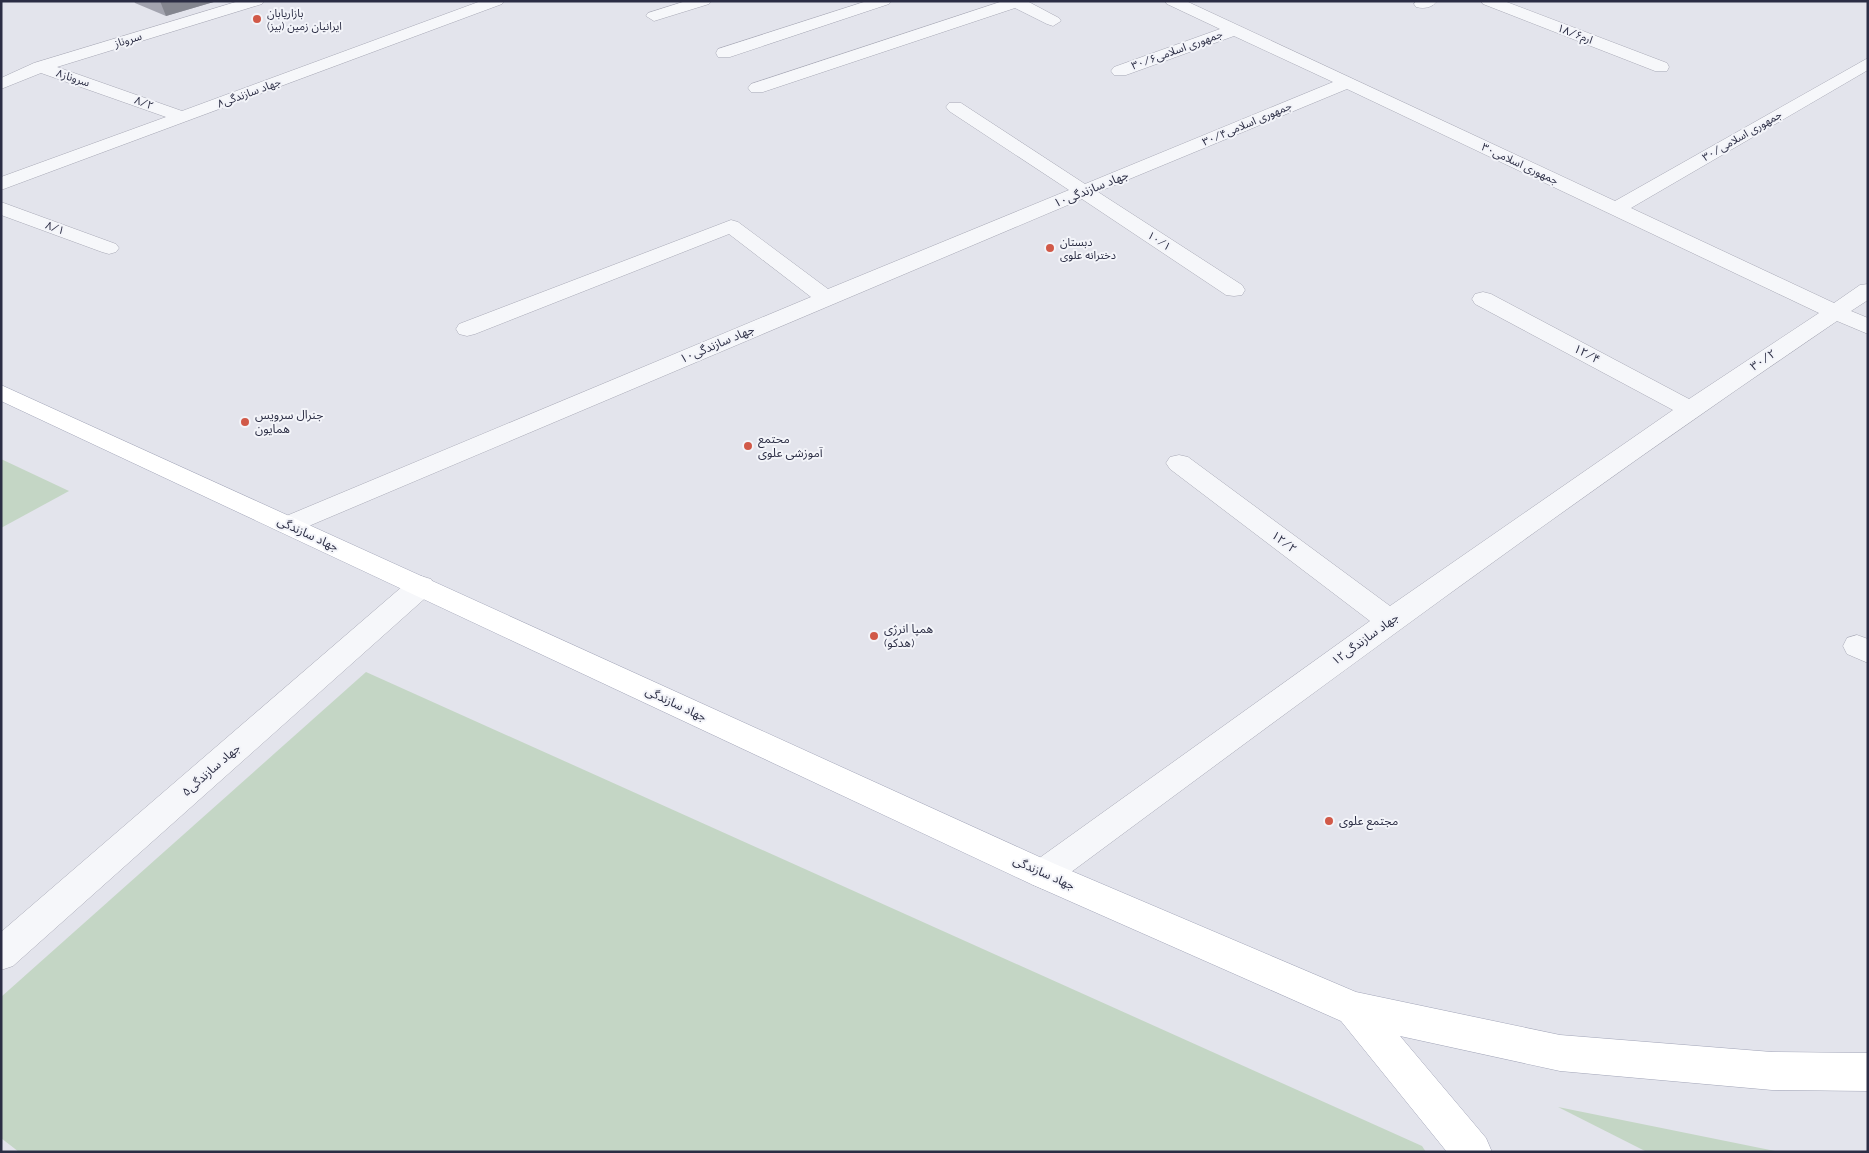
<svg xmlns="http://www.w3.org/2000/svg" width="1869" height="1153" font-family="Raleway,'Noto Sans Arabic',sans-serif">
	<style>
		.green { fill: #c4d6c5 }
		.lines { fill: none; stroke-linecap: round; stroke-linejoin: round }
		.minor-casing { stroke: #a8a9b6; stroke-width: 1 }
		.major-casing { stroke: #a2a5b8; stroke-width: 1 }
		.minor { fill: #f6f7fa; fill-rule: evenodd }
		.major { fill: #fff; fill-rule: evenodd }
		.wall { fill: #a3a4af }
		.shaded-wall { fill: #84868f }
		.poi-dot { fill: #d15948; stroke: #f3f4f9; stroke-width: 2 }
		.labels { text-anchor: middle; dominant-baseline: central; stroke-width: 4; stroke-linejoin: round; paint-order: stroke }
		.far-poi-label { font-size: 11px; fill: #2b2d44; stroke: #f3f4f9; text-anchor: start }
		.far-street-label { font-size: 11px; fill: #2b2d44; stroke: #f3f4f9 }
		.street-label { font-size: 12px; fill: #2b2d44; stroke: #f3f4f9 }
		.poi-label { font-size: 12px; fill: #2b2d44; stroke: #f3f4f9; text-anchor: start }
	</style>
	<rect width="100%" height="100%" fill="#e3e4ec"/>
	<g class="green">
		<path d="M1,459L69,491L1,528Z"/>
		<path d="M366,672L1422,1146L1426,1152H19L1,1138V997Z"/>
		<path d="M1558,1107L1780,1152H1647Z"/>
	</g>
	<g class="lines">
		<defs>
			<g id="minor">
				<path d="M239,1H264L262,4L57,67L182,111L481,1H504L502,4L1,190V177L166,117L41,73L1,89V78L34,63Z"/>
				<path d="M686,1H711L709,4L654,21L646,16L648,13Z"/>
				<path d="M867,1H891L889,4L730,57H718L716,53L718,49Z"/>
				<path d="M1003,1H1027L1059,18L1061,21L1053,26L1047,24L1015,8L763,92H751L748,88L751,84Z"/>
				<path d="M1165,1H1186L1615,201L1868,58V70L1631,208L1834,303L1860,285L1868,284V300L1851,311L1868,318V334L1837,321C1571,501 1313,693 1055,884L1043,889L1031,884L1026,874L1031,864L1370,621L1170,469L1166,463L1170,457L1179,455L1188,457L1390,606L1673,410L1475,304L1472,299L1475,294L1483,292L1491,294L1689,399L1819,313L1347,89L1098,192L1242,285L1245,290L1242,295L1234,296L1226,295L1082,199L297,531L288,534L279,531L275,525L279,519L811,297L729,234L475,334L467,336L459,334L456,329L459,324L731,220L738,222L828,289L1069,190L949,111L946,107L949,103H961L1085,184L1333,82L1234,36L1126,75H1114L1111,71L1114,67L1220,29L1167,4Z"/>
				<path d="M1416,1H1437C1432,8 1424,9 1416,7L1414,4Z"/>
				<path d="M1481,1H1504L1667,63L1669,67L1667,71H1655L1483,4Z"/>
				<path d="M1,202L116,244L119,248L116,252L109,254L102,252L1,215Z"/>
				<path d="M421,576L431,579L435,586L431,593L13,966L1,970V932L411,579Z"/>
				<path d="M1857,635L1868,639V663L1847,654L1843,646L1847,638Z"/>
			</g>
			<path id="major" d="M1,385L1055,864L1356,992L1560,1035L1772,1052L1868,1053V1091L1772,1090L1560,1071L1400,1036L1486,1138L1492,1152H1447L1341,1021L1031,884L1,401Z"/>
		</defs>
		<use href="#minor" class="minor-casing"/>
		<use href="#major" class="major-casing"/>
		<use href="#minor" class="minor"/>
		<use href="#major" class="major"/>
	</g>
	<path class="wall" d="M134,1H217L166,16L135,3Z"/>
	<path class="shaded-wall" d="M160,1H217L166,16Z"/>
	<g class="poi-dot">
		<circle cx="257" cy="19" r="5"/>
		<circle cx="1050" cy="248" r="5"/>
		<circle cx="245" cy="422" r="5"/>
		<circle cx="748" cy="446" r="5"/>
		<circle cx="874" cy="636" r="5"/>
		<circle cx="1329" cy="821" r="5"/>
	</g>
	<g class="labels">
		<g class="far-poi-label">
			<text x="267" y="13">بازاریابان<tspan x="267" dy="13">ایرانیان زمین (بیز)</tspan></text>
			<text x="1060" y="242">دبستان<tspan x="1060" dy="13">دخترانه علوی</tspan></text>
		</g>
		<g class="far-street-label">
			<text transform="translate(1575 34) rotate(21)">۱۸/۶ارم</text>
			<text transform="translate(128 40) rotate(-17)">سروناز</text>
			<text transform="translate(1177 50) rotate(-20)">۳۰/۶جمهوری اسلامی</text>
			<text transform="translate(73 78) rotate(18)">سروناز۸</text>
			<text transform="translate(249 93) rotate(-20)">جهاد سازندگی۸</text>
			<text transform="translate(144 103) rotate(20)">۸/۲</text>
			<text transform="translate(1247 124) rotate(-23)">۳۰/۴جمهوری اسلامی</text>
			<text transform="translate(1742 136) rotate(-30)">۳۰/جمهوری اسلامی</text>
			<text transform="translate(1520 164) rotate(25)">جمهوری اسلامی۳۰</text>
			<text transform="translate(55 228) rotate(20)">۸/۱</text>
			<text transform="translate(1159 241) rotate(33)">۱۰/۱</text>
		</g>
		<g class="street-label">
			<text transform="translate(1091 189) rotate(-22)">جهاد سازندگی۱۰</text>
			<text transform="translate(717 344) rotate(-23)">جهاد سازندگی۱۰</text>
			<text transform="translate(1587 354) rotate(28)">۱۲/۴</text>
			<text transform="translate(1763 360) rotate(-34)">۳۰/۲</text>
			<text transform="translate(308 534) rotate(25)">جهاد سازندگی</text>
			<text transform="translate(1284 542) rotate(37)">۱۲/۲</text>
			<text transform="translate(1365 639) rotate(-36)">جهاد سازندگی۱۲</text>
			<text transform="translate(676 704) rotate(25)">جهاد سازندگی</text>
			<text transform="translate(211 770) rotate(-41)">جهاد سازندگی۵</text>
			<text transform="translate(1044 873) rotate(24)">جهاد سازندگی</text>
		</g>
		<g class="poi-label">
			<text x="255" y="415">جنرال سرویس<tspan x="255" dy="14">همایون</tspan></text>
			<text x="758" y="439">محتمع<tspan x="758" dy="14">آموزشی علوی</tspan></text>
			<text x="884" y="629">همپا انرژی<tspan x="884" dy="14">(هدکو)</tspan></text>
			<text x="1339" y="821">مجتمع علوی</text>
		</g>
	</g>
	<rect width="1869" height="1153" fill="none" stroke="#2b2d44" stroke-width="5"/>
</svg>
